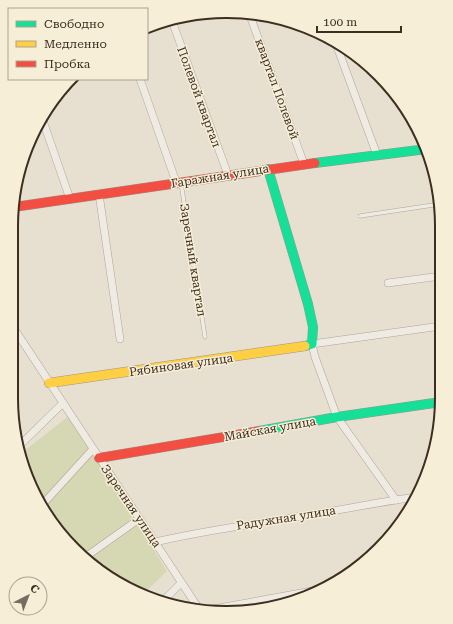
<svg xmlns="http://www.w3.org/2000/svg" width="453" height="624" font-family="'Roboto Serif',serif">
	<style>
		.farmland { fill: #e6dfc2 }
		.green { fill: #d6d7b3 }
		.lines { fill: none; stroke-linecap: round; stroke-linejoin: round }
		.lane-casing { stroke: #ada599; stroke-width: 4.5 }
		.street-casing { stroke: #ada599; stroke-width: 8 }
		.fast-casing { stroke: #9c958a; stroke-width: 10 }
		.slow-casing { stroke: #9c958a; stroke-width: 10 }
		.jam-casing { stroke: #9c958a; stroke-width: 10 }
		.lane { stroke: #efebe3; stroke-width: 3.5 }
		.street { stroke: #efebe3; stroke-width: 7 }
		.fast { stroke: #16e098; stroke-width: 9 }
		.slow { stroke: #ffcf43; stroke-width: 9 }
		.jam { stroke: #f24e42; stroke-width: 9 }
		.labels { text-anchor: middle; dominant-baseline: central; stroke-width: 3; stroke-linejoin: round; paint-order: stroke }
		.street-label { font-size: 12px; fill: #3d2e20; stroke: #f7eed8 }
		.rim { fill: none; stroke: #3d2e20; stroke-width: 2 }
	</style>
	<rect width="100%" height="100%" fill="#e7e0d1"/>
	<path class="farmland" d="M183,597L191,609H185L174,605Z"/>
	<path class="green" d="M70,415L167,571L142,595L131,591L85,560L47,517L19,455Z"/>
	<g class="lines">
		<defs>
			<g id="lane">
				<path d="M181,183L205,337"/>
				<path d="M360,216L440,204"/>
			</g>
			<g id="street">
				<path d="M249,13L304,164"/>
				<path d="M171,18L228,175"/>
				<path d="M335,41L377,155"/>
				<path d="M140,79L175,179"/>
				<path d="M42,118L70,199"/>
				<path d="M416,128L421,141V150"/>
				<path d="M99,194L120,339"/>
				<path d="M388,283L441,276"/>
				<path d="M11,324L199,609"/>
				<path d="M18,447L63,403"/>
				<path d="M396,500L337,417L315,357L312,344L441,326"/>
				<path d="M42,505L93,449"/>
				<path d="M155,542C209,529 265,523 320,513C352,508 384,501 417,497"/>
				<path d="M84,558L139,519"/>
				<path d="M163,601L181,583"/>
				<path d="M208,610L323,589"/>
			</g>
			<g id="fast">
				<path d="M315,163L427,149"/>
				<path d="M268,169L308,304L313,327L312,344L305,346"/>
				<path d="M259,431L337,417L441,402"/>
			</g>
			<path id="slow" d="M49,383L305,346"/>
			<g id="jam">
				<path d="M14,207L315,163"/>
				<path d="M99,458L259,431"/>
			</g>
		</defs>
		<use href="#lane" class="lane-casing"/>
		<use href="#street" class="street-casing"/>
		<use href="#fast" class="fast-casing"/>
		<use href="#slow" class="slow-casing"/>
		<use href="#jam" class="jam-casing"/>
		<use href="#lane" class="lane"/>
		<use href="#street" class="street"/>
		<use href="#fast" class="fast"/>
		<use href="#slow" class="slow"/>
		<use href="#jam" class="jam"/>
	</g>
	<g class="labels">
		<g class="street-label">
			<text transform="translate(277 89) rotate(70)">квартал Полевой</text>
			<text transform="translate(199 97) rotate(70)">Полевой квартал</text>
			<text transform="translate(220 176) rotate(-9)">Гаражная улица</text>
			<text transform="translate(193 260) rotate(81)">Заречный квартал</text>
			<text transform="translate(181 365) rotate(-8)">Рябиновая улица</text>
			<text transform="translate(270 429) rotate(-10)">Майская улица</text>
			<text transform="translate(131 506) rotate(56)">Заречная улица</text>
			<text transform="translate(286 518) rotate(-9)">Радужная улица</text>
		</g>
	</g>
	<path d="M0 0H453V624H0ZM226 18H227A208 208 0 0 1 435 226V398A208 208 0 0 1 227 606H226A208 208 0 0 1 18 398V226A208 208 0 0 1 226 18Z" fill="#f7eed8" fill-rule="evenodd"/>
	<path class="rim" d="M226 18H227A208 208 0 0 1 435 226V398A208 208 0 0 1 227 606H226A208 208 0 0 1 18 398V226A208 208 0 0 1 226 18Z"/>
	<rect x="8" y="8" width="140" height="72" fill="#f7eed8" stroke="#ada18e"/>
	<rect x="16" y="21" width="20" height="6" fill="#16e098" stroke="#ada18e"/>
	<text x="44" y="28" font-size="12" fill="#3d2e20">Свободно</text>
	<rect x="16" y="41" width="20" height="6" fill="#ffcf43" stroke="#ada18e"/>
	<text x="44" y="48" font-size="12" fill="#3d2e20">Медленно</text>
	<rect x="16" y="61" width="20" height="6" fill="#f24e42" stroke="#ada18e"/>
	<text x="44" y="68" font-size="12" fill="#3d2e20">Пробка</text>
	<g transform="translate(28 596) rotate(42)"><circle r="19" fill="#f7eed8" stroke="#ada18e"/>
	<path d="M0-3L7 15L0 10L-7 15Z" fill="#786c5e"/>
	<text y="-6" font-size="11" font-weight="bold" text-anchor="middle" fill="#3d2e20">С</text>
	</g>
	<path d="M317 26v6h84v-6" fill="none" stroke="#3d2e20" stroke-width="2"/>
	<text x="323" y="26" font-size="12" fill="#3d2e20" stroke="#f7eed8" stroke-width="3" paint-order="stroke">100 m</text>
</svg>
